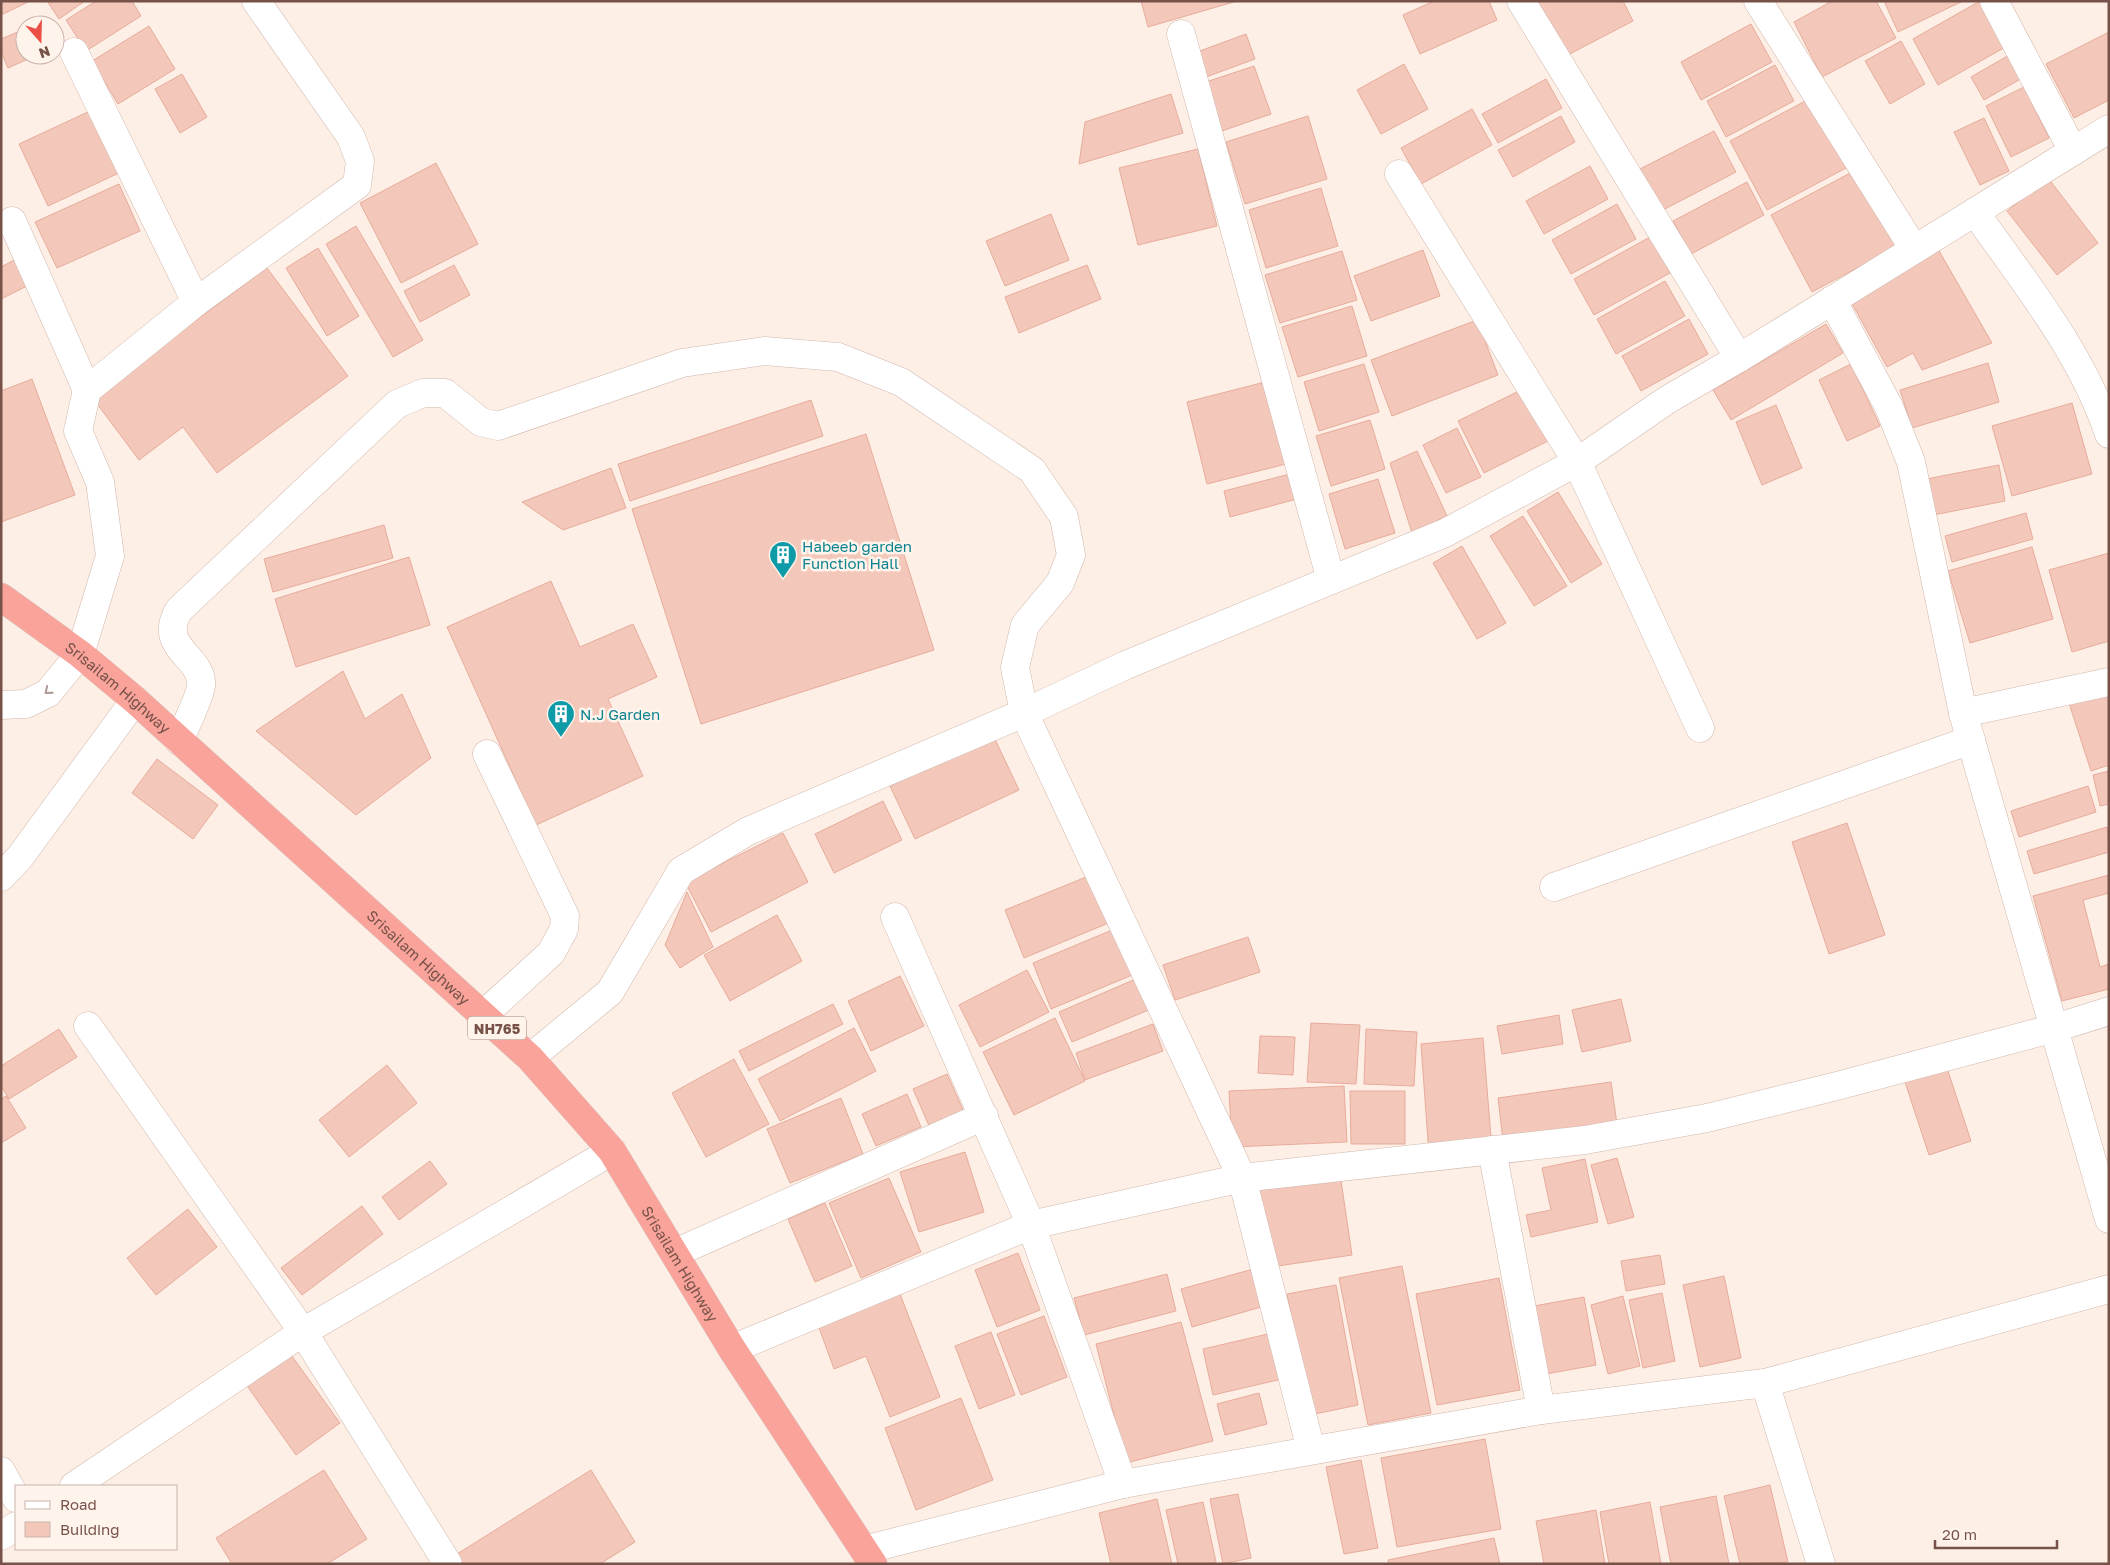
<svg xmlns="http://www.w3.org/2000/svg" width="2110" height="1565" font-family="'Golos Text',sans-serif">
	<style>
		.building { fill: #f3c8bb; stroke: #e7ab9b }
		.lines { fill: none; stroke-linecap: round; stroke-linejoin: round }
		.minor-casing { stroke: #d1b7ad; stroke-width: 29 }
		.highway-casing { stroke: #d9cfcc; stroke-width: 29 }
		.minor { stroke: #fff; stroke-width: 28 }
		.highway { stroke: #f9a39a; stroke-width: 28 }
		.oneway { stroke: #ad9792 }
		.labels { text-anchor: middle; dominant-baseline: central; stroke-width: 5; stroke-linejoin: round; paint-order: stroke }
		.shield { fill: #fff4ec; stroke: #a0837a; stroke-width: 1 }
		.shield-label { font-size: 14px; font-weight: bold; fill: #775249 }
		.culture-label { font-size: 15px; fill: #0d838f; stroke: #fff4ec; text-anchor: start }
		.street-label { font-size: 15px; fill: #775249; stroke: #fff4ec }
	</style>
	<rect width="100%" height="100%" fill="#fdefe5"/>
	<g class="building">
		<path d="M1,1H27L28,2L1,15Z"/>
		<path d="M47,1H85L59,19Z"/>
		<path d="M96,1H132L141,16L86,51L66,20Z"/>
		<path d="M1141,1H1237L1148,27Z"/>
		<path d="M1434,1H1489L1497,20L1420,54L1403,15Z"/>
		<path d="M1530,1H1623L1633,21L1560,59Z"/>
		<path d="M1832,1H1876L1896,38L1822,77L1794,22Z"/>
		<path d="M1884,1H1963L1898,32Z"/>
		<path d="M1980,1L2011,44L1938,85L1913,39Z"/>
		<path d="M1751,24L1772,62L1701,100L1681,62Z"/>
		<path d="M149,26L175,69L118,104L92,61Z"/>
		<path d="M25,29V55H37L8,68L1,52V39Z"/>
		<path d="M2109,32V100L2074,118L2046,64Z"/>
		<path d="M1246,34L1255,59L1206,77L1197,52Z"/>
		<path d="M1901,41L1925,84L1890,104L1865,61Z"/>
		<path d="M2011,54L2024,77L1984,100L1971,77Z"/>
		<path d="M1404,64L1428,109L1381,134L1357,90Z"/>
		<path d="M1775,65L1794,101L1726,137L1707,101Z"/>
		<path d="M1254,66L1271,114L1222,131L1206,82Z"/>
		<path d="M182,74L207,117L180,133L155,89Z"/>
		<path d="M1546,79L1562,108L1498,143L1482,114Z"/>
		<path d="M2024,87L2049,138L2011,157L1986,106Z"/>
		<path d="M1171,94L1183,133L1079,164L1085,122Z"/>
		<path d="M1811,98L1848,167L1767,210L1730,141Z"/>
		<path d="M1472,109L1492,145L1421,184L1401,148Z"/>
		<path d="M90,111L119,173L48,206L19,144Z"/>
		<path d="M1308,116L1327,179L1245,204L1226,142Z"/>
		<path d="M1561,116L1575,142L1513,177L1498,150Z"/>
		<path d="M1984,118L2009,171L1980,185L1954,132Z"/>
		<path d="M1714,131L1736,172L1661,211L1640,169Z"/>
		<path d="M1198,149L1217,226L1138,245L1119,168Z"/>
		<path d="M436,163L478,244L401,283L360,203Z"/>
		<path d="M1590,166L1608,199L1544,234L1526,201Z"/>
		<path d="M1856,170L1896,247L1812,292L1771,215Z"/>
		<path d="M2048,178L2098,243L2057,275L2007,211Z"/>
		<path d="M1747,182L1764,215L1691,254L1673,221Z"/>
		<path d="M119,184L140,231L57,268L35,222Z"/>
		<path d="M1321,188L1338,246L1266,268L1249,210Z"/>
		<path d="M1617,204L1636,239L1571,274L1552,240Z"/>
		<path d="M1051,214L1069,260L1005,286L986,241Z"/>
		<path d="M356,226L423,340L393,357L326,244Z"/>
		<path d="M1650,237L1670,273L1594,315L1574,279Z"/>
		<path d="M318,248L359,316L327,336L286,268Z"/>
		<path d="M1938,249L1992,343L1922,370L1913,353L1887,367L1850,300Z"/>
		<path d="M1423,250L1440,296L1371,321L1354,276Z"/>
		<path d="M1342,251L1357,300L1280,323L1265,275Z"/>
		<path d="M16,259L29,285L1,299V267Z"/>
		<path d="M454,265L470,295L420,322L404,291Z"/>
		<path d="M1087,265L1101,299L1019,333L1005,297Z"/>
		<path d="M267,268L348,376L217,473L183,427L139,460L92,397Z"/>
		<path d="M1665,281L1685,316L1616,354L1597,319Z"/>
		<path d="M1352,306L1367,356L1298,377L1282,327Z"/>
		<path d="M1689,319L1708,354L1641,391L1622,356Z"/>
		<path d="M1477,320L1498,375L1392,416L1371,360Z"/>
		<path d="M1826,324L1843,353L1731,420L1713,390Z"/>
		<path d="M1988,363L1999,402L1912,428L1900,390Z"/>
		<path d="M1364,364L1379,412L1319,431L1304,382Z"/>
		<path d="M1851,364L1880,426L1847,441L1819,380Z"/>
		<path d="M32,379L75,495L1,522V391Z"/>
		<path d="M1265,382L1286,464L1207,484L1187,402Z"/>
		<path d="M1523,389L1548,441L1484,473L1458,421Z"/>
		<path d="M811,400L823,436L630,501L618,464Z"/>
		<path d="M2072,403L2092,474L2012,496L1992,426Z"/>
		<path d="M1776,405L1802,468L1762,485L1736,422Z"/>
		<path d="M1370,420L1385,469L1331,486L1316,436Z"/>
		<path d="M1457,428L1481,477L1446,493L1423,445Z"/>
		<path d="M866,434L934,650L701,724L632,509Z"/>
		<path d="M1417,451L1447,516L1412,533L1390,463Z"/>
		<path d="M1999,465L2005,501L1928,516L1921,480Z"/>
		<path d="M611,468L626,508L563,530L522,502Z"/>
		<path d="M1290,474L1297,499L1230,517L1224,491Z"/>
		<path d="M1378,479L1395,533L1345,549L1329,494Z"/>
		<path d="M1558,492L1602,564L1571,583L1527,511Z"/>
		<path d="M2026,513L2033,539L1952,562L1945,536Z"/>
		<path d="M1523,516L1567,586L1534,606L1490,536Z"/>
		<path d="M384,525L393,558L273,592L264,559Z"/>
		<path d="M1462,546L1506,623L1477,639L1433,563Z"/>
		<path d="M2032,547L2053,619L1970,643L1948,571Z"/>
		<path d="M2109,553V641L2072,652L2049,570Z"/>
		<path d="M409,557L430,625L296,667L275,599Z"/>
		<path d="M551,581L580,647L633,624L657,677L608,699L643,776L536,825L447,627Z"/>
		<path d="M343,671L365,719L402,694L431,758L356,815L256,731Z"/>
		<path d="M2109,696V765L2091,771L2068,700Z"/>
		<path d="M994,737L1019,790L915,839L890,786Z"/>
		<path d="M157,759L218,805L193,839L132,793Z"/>
		<path d="M2109,771V804L2100,806L2093,775Z"/>
		<path d="M2088,786L2096,812L2019,837L2011,811Z"/>
		<path d="M883,801L902,840L834,873L815,834Z"/>
		<path d="M1847,823L1885,935L1829,954L1792,842Z"/>
		<path d="M2107,827L2109,852L2034,874L2027,851Z"/>
		<path d="M783,833L808,882L711,932L685,882Z"/>
		<path d="M1091,875L1111,922L1024,958L1005,910Z"/>
		<path d="M2109,875V893L2083,900L2100,967L2109,964V989L2062,1001L2033,896Z"/>
		<path d="M687,892L713,947L680,968L665,945Z"/>
		<path d="M777,915L802,961L730,1001L704,955Z"/>
		<path d="M1117,928L1137,973L1051,1009L1033,963Z"/>
		<path d="M1248,937L1260,972L1175,1000L1163,965Z"/>
		<path d="M1027,970L1049,1012L980,1047L959,1005Z"/>
		<path d="M900,976L924,1026L871,1051L848,1001Z"/>
		<path d="M1138,978L1151,1009L1072,1042L1059,1012Z"/>
		<path d="M1621,999L1631,1041L1582,1052L1572,1010Z"/>
		<path d="M833,1004L843,1024L749,1071L739,1051Z"/>
		<path d="M1559,1015L1563,1044L1502,1054L1497,1026Z"/>
		<path d="M1055,1018L1085,1081L1014,1115L983,1052Z"/>
		<path d="M1311,1023L1360,1025L1356,1084L1307,1082Z"/>
		<path d="M1153,1024L1163,1051L1085,1080L1076,1053Z"/>
		<path d="M854,1028L876,1071L780,1121L758,1079Z"/>
		<path d="M59,1029L77,1057L9,1099L1,1086V1066Z"/>
		<path d="M1366,1029L1417,1032L1414,1086L1364,1084Z"/>
		<path d="M1260,1036L1295,1037L1293,1075L1258,1073Z"/>
		<path d="M1483,1038L1492,1150L1429,1155L1421,1044Z"/>
		<path d="M734,1059L769,1124L706,1157L672,1093Z"/>
		<path d="M387,1065L417,1103L349,1157L319,1120Z"/>
		<path d="M1946,1065L1971,1141L1929,1155L1904,1079Z"/>
		<path d="M947,1074L964,1112L930,1128L913,1089Z"/>
		<path d="M1611,1082L1617,1124L1503,1140L1498,1098Z"/>
		<path d="M1344,1086L1347,1142L1232,1147L1229,1091Z"/>
		<path d="M1350,1091H1405V1144H1351Z"/>
		<path d="M907,1094L921,1127L876,1146L862,1114Z"/>
		<path d="M6,1096L26,1128L1,1143V1099Z"/>
		<path d="M841,1098L863,1154L790,1183L767,1129Z"/>
		<path d="M965,1152L984,1212L919,1232L900,1172Z"/>
		<path d="M1617,1158L1634,1217L1608,1224L1591,1165Z"/>
		<path d="M1585,1159L1598,1222L1531,1237L1526,1215L1551,1210L1542,1168Z"/>
		<path d="M430,1161L447,1184L399,1220L382,1197Z"/>
		<path d="M1340,1174L1352,1255L1271,1267L1259,1186Z"/>
		<path d="M889,1178L921,1252L861,1278L829,1203Z"/>
		<path d="M825,1203L852,1266L815,1282L788,1219Z"/>
		<path d="M362,1206L383,1234L302,1295L281,1268Z"/>
		<path d="M188,1209L217,1247L156,1295L127,1258Z"/>
		<path d="M1018,1253L1040,1310L997,1327L975,1270Z"/>
		<path d="M1660,1255L1665,1284L1626,1291L1621,1261Z"/>
		<path d="M1402,1266L1431,1413L1368,1425L1339,1278Z"/>
		<path d="M1257,1268L1268,1305L1192,1327L1181,1289Z"/>
		<path d="M1167,1274L1176,1311L1084,1335L1074,1298Z"/>
		<path d="M1724,1276L1741,1358L1700,1367L1683,1285Z"/>
		<path d="M1499,1278L1520,1390L1437,1405L1416,1294Z"/>
		<path d="M1336,1285L1358,1405L1310,1415L1287,1294Z"/>
		<path d="M1662,1293L1675,1361L1643,1368L1629,1300Z"/>
		<path d="M900,1294L940,1397L890,1417L866,1356L834,1369L818,1325Z"/>
		<path d="M1623,1296L1640,1366L1608,1374L1591,1305Z"/>
		<path d="M1584,1297L1596,1365L1546,1374L1534,1306Z"/>
		<path d="M1044,1316L1067,1377L1021,1395L997,1334Z"/>
		<path d="M1181,1322L1213,1441L1126,1463L1096,1344Z"/>
		<path d="M991,1332L1015,1395L979,1409L955,1346Z"/>
		<path d="M1272,1333L1282,1379L1213,1395L1203,1349Z"/>
		<path d="M284,1345L340,1423L296,1455L240,1376Z"/>
		<path d="M1259,1393L1267,1424L1225,1435L1217,1404Z"/>
		<path d="M961,1398L993,1480L916,1510L885,1428Z"/>
		<path d="M1485,1439L1501,1529L1397,1547L1381,1458Z"/>
		<path d="M1361,1460L1378,1548L1344,1554L1326,1467Z"/>
		<path d="M324,1470L367,1539L327,1564H232L216,1538Z"/>
		<path d="M591,1470L635,1542L600,1564H452L449,1559Z"/>
		<path d="M1770,1485L1788,1562L1740,1564L1724,1496Z"/>
		<path d="M1238,1494L1251,1558L1223,1564L1210,1499Z"/>
		<path d="M1716,1496L1729,1564H1671L1660,1507Z"/>
		<path d="M1157,1499L1172,1564H1111L1099,1513Z"/>
		<path d="M1203,1502L1216,1562L1208,1564H1178L1166,1510Z"/>
		<path d="M1650,1502L1661,1564H1609L1600,1512Z"/>
		<path d="M1596,1510L1605,1564H1544L1536,1521Z"/>
		<path d="M1494,1538L1500,1564H1389L1388,1560Z"/>
	</g>
	<g class="lines">
		<defs>
			<g id="minor">
				<path d="M1521,1L1739,358"/>
				<path d="M1758,1L1914,249"/>
				<path d="M1994,1L2073,151"/>
				<path d="M1181,34L1331,580"/>
				<path d="M74,52L196,302"/>
				<path d="M1399,174L1577,462L1700,728"/>
				<path d="M1975,212C2024,282 2081,351 2109,434"/>
				<path d="M12,221L87,390"/>
				<path d="M1832,300L1889,407L1911,462L1963,713L2109,1219"/>
				<path d="M1,705L26,704L48,693L80,654L110,556L100,482L78,431L87,390L196,302L357,185L360,161L351,137L256,1"/>
				<path d="M1963,713L2109,682"/>
				<path d="M179,741C184,729 200,697 201,686C204,656 156,649 179,610L397,404L423,393H445L481,422L498,426L682,363L764,351L838,357L901,382L1032,470L1064,517L1071,555L1060,583L1025,625L1015,667L1024,713L1242,1178L1311,1450"/>
				<path d="M1,877L20,857L135,700"/>
				<path d="M1554,887L1971,740"/>
				<path d="M895,917L1031,1225L1123,1484"/>
				<path d="M483,1015L551,953L564,929L565,916L487,754"/>
				<path d="M88,1026L303,1332L448,1564"/>
				<path d="M530,1058L610,992L681,871L748,831L1024,713L1126,665L1445,533L1577,462L1667,400L1739,358L2109,129"/>
				<path d="M1492,1150L1541,1410"/>
				<path d="M675,1253L984,1116"/>
				<path d="M732,1349L1031,1225L1242,1178L1585,1140L1707,1118L1837,1086L2055,1028L2109,1011"/>
				<path d="M1765,1383L1821,1564"/>
				<path d="M1,1471L16,1498"/>
				<path d="M74,1486L303,1332L612,1151"/>
				<path d="M1,1536L16,1526"/>
				<path d="M864,1550L1123,1484L1541,1410L1765,1383L2109,1289"/>
			</g>
			<g id="highway">
				<path id="s1" d="M1,597L80,654L135,700L530,1058L612,1151L732,1349L873,1564"/>
			</g>
		</defs>
		<use href="#minor" class="minor-casing"/>
		<use href="#highway" class="highway-casing"/>
		<use href="#minor" class="minor"/>
		<use href="#highway" class="highway"/>
	</g>
	<defs><path id="oneway-chevron" d="M-2-3.5L2.5 0L-2 3.5" fill="none" stroke-width="1.6" stroke-linecap="round" stroke-linejoin="round" transform="scale(1.25)"/></defs>
	<use class="oneway" href="#oneway-chevron" transform="translate(48 691) rotate(141)"/>
	<defs>
		<symbol id="building-pin" viewBox="-11 -11 22 30"><path d="M0 17L-7.5 6A9.5 9.5 0 1 1 7.5 6Z" fill="#0f9aa8" stroke="#fff4ec"/><path d="M-4-6H4V6H1V3H-1V6H-4ZM-2.5-4.3h1.7v1.8h-1.7ZM.8-4.3h1.7v1.8H.8ZM-2.5-1h1.7V.8h-1.7ZM.8-1h1.7V.8H.8Z" fill="#fff"/></symbol>
	</defs>
	<g fill-rule="evenodd">
		<use href="#building-pin" x="767" y="539" width="32" height="43"/>
		<use href="#building-pin" x="545" y="698" width="32" height="43"/>
	</g>
	<g class="labels">
		<rect class="shield" x="468" y="1016.5" width="58" height="23" rx="4"/>
		<g class="shield-label">
			<text x="497" y="1028">NH765</text>
		</g>
		<g class="culture-label">
			<text x="802" y="546">Habeeb garden<tspan x="802" dy="17">Function Hall</tspan></text>
			<text x="580" y="714">N.J Garden</text>
		</g>
		<g class="street-label">
			<text stroke="none"><textPath href="#s1" startOffset="148">Srisailam Highway</textPath></text>
			<text stroke="none"><textPath href="#s1" startOffset="552">Srisailam Highway</textPath></text>
			<text stroke="none"><textPath href="#s1" startOffset="958">Srisailam Highway</textPath></text>
		</g>
	</g>
	<rect width="2110" height="1565" fill="none" stroke="#775249" stroke-width="5"/>
	<rect x="15" y="1485" width="162" height="65" fill="#fff4ec" stroke="#c9b3ab"/>
	<rect x="25" y="1501" width="25" height="8" fill="#ffffff" stroke="#c9b3ab"/>
	<text x="60" y="1510" font-size="15" fill="#775249">Road</text>
	<rect x="25" y="1522" width="25" height="15" fill="#f3c8bb" stroke="#c9b3ab"/>
	<text x="60" y="1535" font-size="15" fill="#775249">Building</text>
	<g transform="translate(40 40) rotate(160)"><circle r="24" fill="#fff4ec" stroke="#c9b3ab"/>
	<path d="M0-4L9 19L0 12L-9 19Z" fill="#eb4f46"/>
	<text y="-8" font-size="14" font-weight="bold" text-anchor="middle" fill="#775249">N</text>
	</g>
	<path d="M1935 1540v8h122v-8" fill="none" stroke="#775249" stroke-width="2.5"/>
	<text x="1942" y="1540" font-size="15" fill="#775249" stroke="#fff4ec" stroke-width="4" paint-order="stroke">20 m</text>
</svg>
